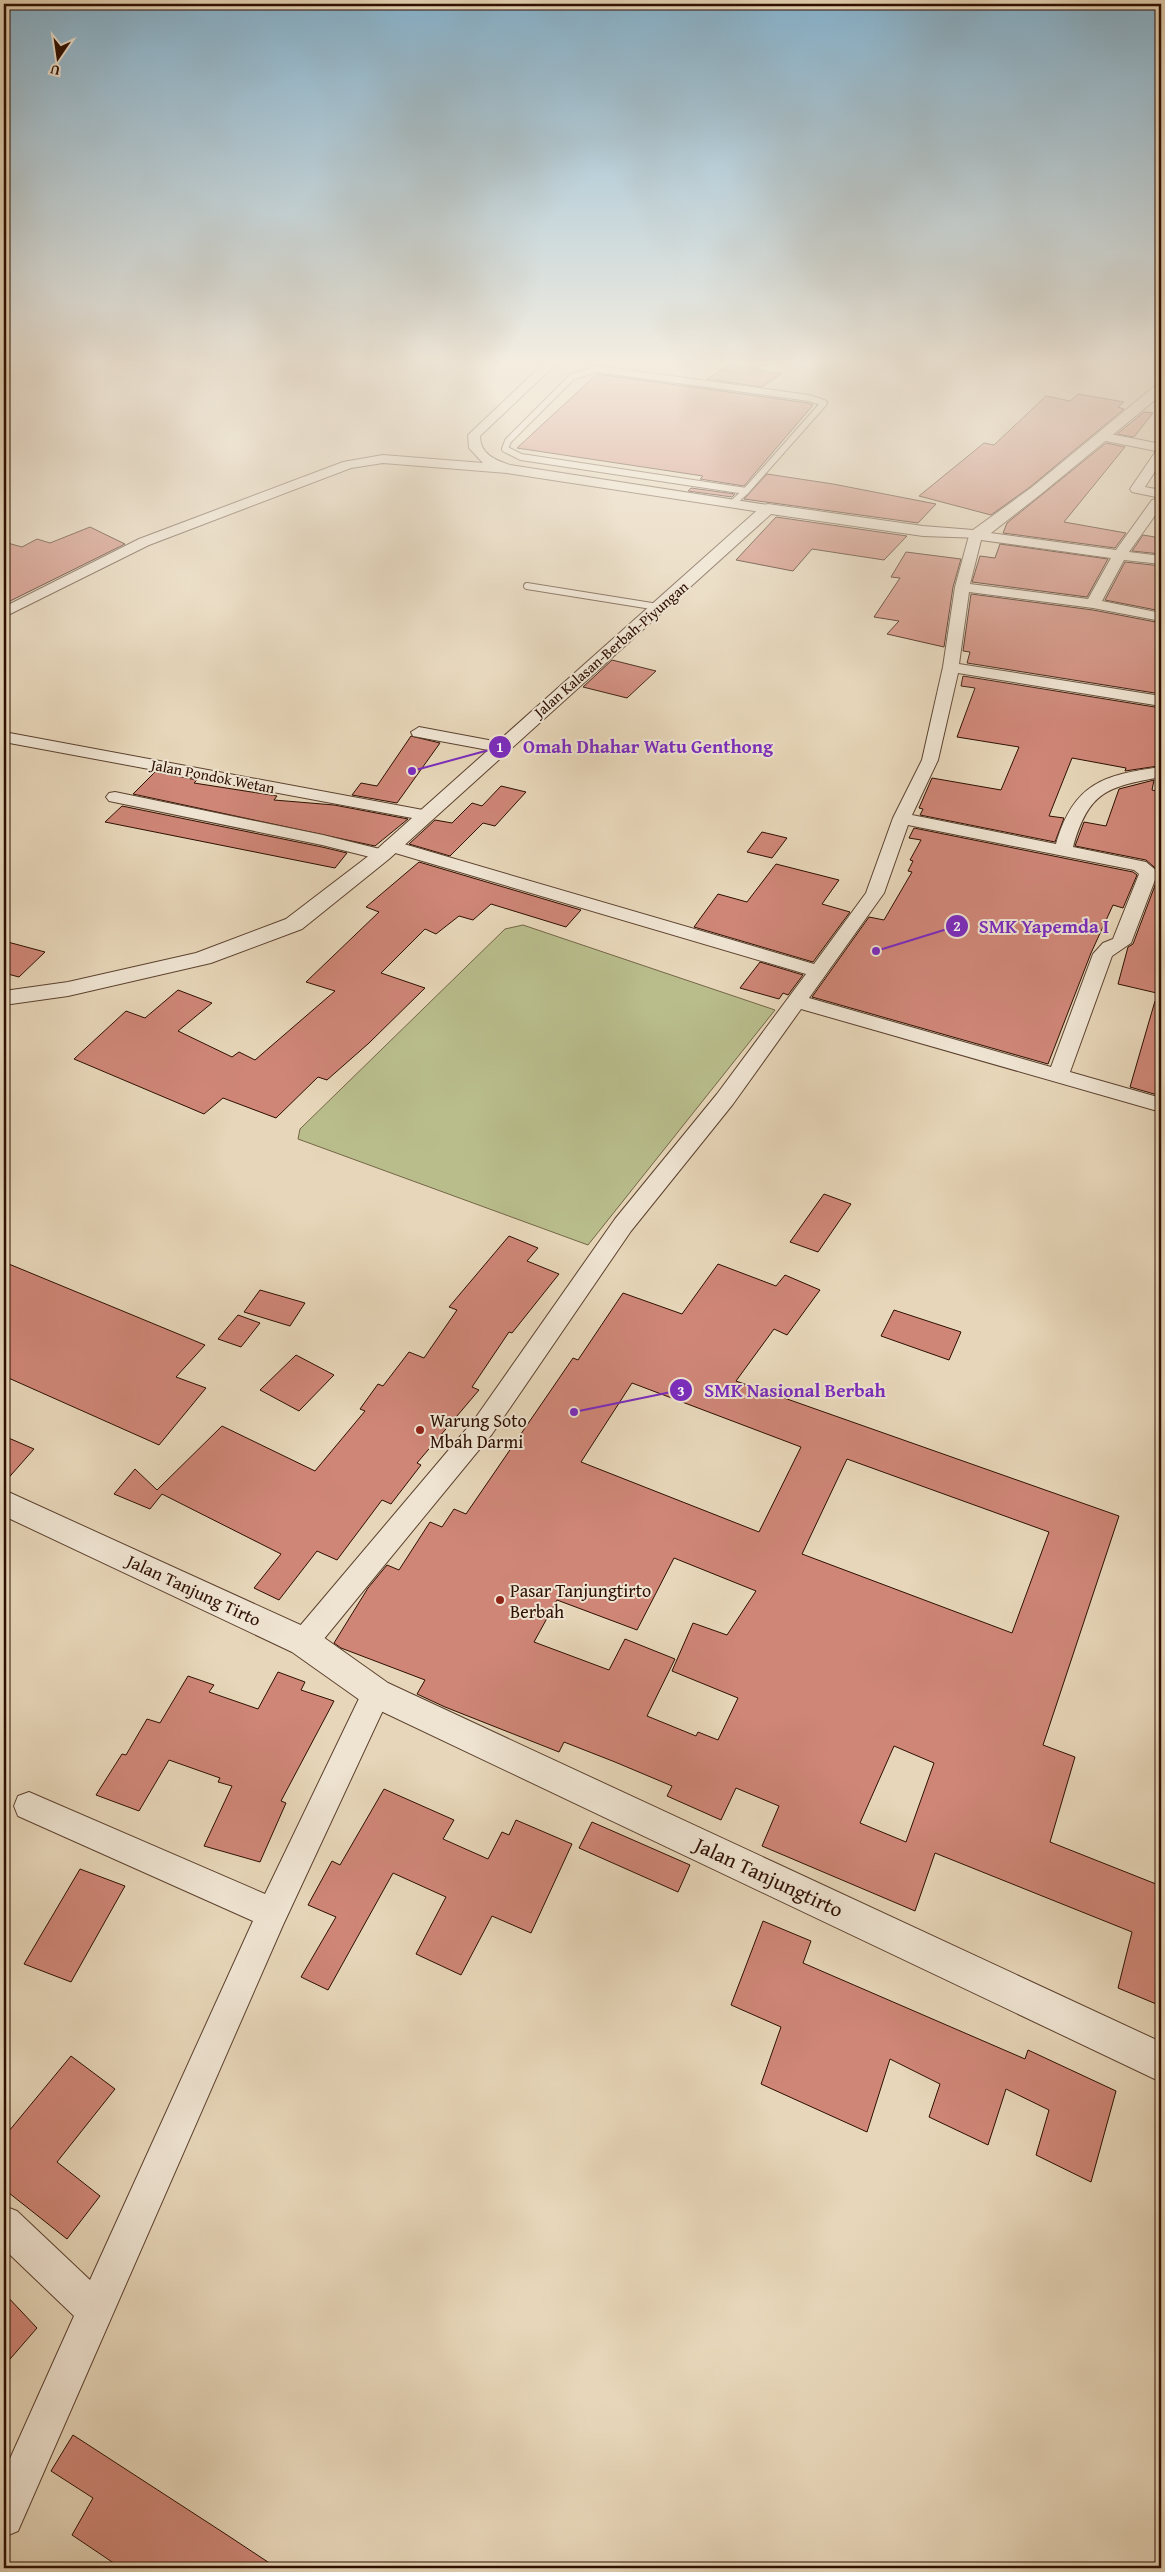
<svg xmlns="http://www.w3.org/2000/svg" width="1165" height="2572" font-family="'Gentium Book Plus',serif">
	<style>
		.green { fill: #b9bd8c; stroke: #736646 }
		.building { fill: #cf8677; stroke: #2d0f00; fill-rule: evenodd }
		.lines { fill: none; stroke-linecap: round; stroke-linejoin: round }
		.service-casing { stroke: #5c412e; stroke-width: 8 }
		.minor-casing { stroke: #5c412e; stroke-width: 2 }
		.tertiary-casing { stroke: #5c412e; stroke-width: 2 }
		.service { stroke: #efe4d2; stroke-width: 6 }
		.minor { fill: #efe4d2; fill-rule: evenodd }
		.tertiary { fill: #efe4d2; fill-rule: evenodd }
		.poi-dot { fill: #8f2418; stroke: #efe4d2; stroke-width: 2 }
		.labels { text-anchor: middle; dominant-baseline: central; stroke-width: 4; stroke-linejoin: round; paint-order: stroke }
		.far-street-label { font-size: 15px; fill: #2d0f00; stroke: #efe4d2 }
		.poi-label { font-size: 18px; fill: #2d0f00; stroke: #efe4d2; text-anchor: start }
		.street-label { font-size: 18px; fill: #2d0f00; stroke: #efe4d2 }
		.near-street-label { font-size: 21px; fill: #2d0f00; stroke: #efe4d2 }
		.leader { fill: none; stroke: #7b2cbf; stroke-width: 2 }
		.callout-dot { fill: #7b2cbf; stroke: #efe4d2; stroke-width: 2 }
		.mark-label { font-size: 15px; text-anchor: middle; font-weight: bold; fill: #fff }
		.callout-label { font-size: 19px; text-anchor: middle; font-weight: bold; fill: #7b2cbf; stroke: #efe4d2; stroke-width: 4; stroke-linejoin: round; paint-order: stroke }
	</style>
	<rect width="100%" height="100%" fill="#e7d6b9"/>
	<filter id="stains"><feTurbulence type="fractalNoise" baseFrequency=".004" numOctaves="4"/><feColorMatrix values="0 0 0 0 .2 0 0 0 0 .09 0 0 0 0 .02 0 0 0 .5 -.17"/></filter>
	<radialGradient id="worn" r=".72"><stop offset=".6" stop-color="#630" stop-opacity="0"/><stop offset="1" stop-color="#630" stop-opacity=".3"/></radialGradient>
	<path class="green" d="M523,925L775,1010L588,1245L298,1139L300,1129L505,929Z"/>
	<g class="building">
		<path d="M729,365H738L781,374L762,387L707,379Z"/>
		<path d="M597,374L808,403L813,405L744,486L700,479L703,476L517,448Z"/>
		<path d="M1078,394L1124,402L1118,407L1124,409L1030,487L991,515L919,496L984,443L994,445L1046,396L1070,401Z"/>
		<path d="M1144,412L1153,413L1134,437L1117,434Z"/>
		<path d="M1106,443L1125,447L1064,522L1126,533L1115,548L1003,533L1007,523Z"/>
		<path d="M767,474L833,484L936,504L918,523L744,499Z"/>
		<path d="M691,488L735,494L732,497L688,491Z"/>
		<path d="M776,517L907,536L884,560L812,549L793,571L736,560Z"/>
		<path d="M90,527L125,544L4,604V542L22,547L37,539L50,543Z"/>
		<path d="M1143,535L1161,538V554L1132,551Z"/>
		<path d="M1000,544L1108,559L1087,597L972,582L980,556L995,558Z"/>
		<path d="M906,552L961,559L953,587L944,647L887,634L899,621L874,617L900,578L891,577Z"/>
		<path d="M1125,562L1161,566V611L1105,600Z"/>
		<path d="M971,594L1093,610L1161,623V694L967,663L970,652L963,651Z"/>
		<path d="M612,660L656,671L627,698L583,687Z"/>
		<path d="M963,676L1161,708V753L1158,766L1125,771L1126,768L1072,758L1049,816L1064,818L1055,842L920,815L923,809L919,808L932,778L1001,790L1019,747L957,737L975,688L961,686Z"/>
		<path d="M411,736L440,743L397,803L352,795L361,783L377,786Z"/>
		<path d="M155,772L197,780L194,783L277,796L274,800L334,805L408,819L375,846L133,794Z"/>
		<path d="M1154,780L1152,790L1161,792V994L1118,984L1128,947L1133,944L1160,872L1146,860L1075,846L1084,822L1106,826L1119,789Z"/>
		<path d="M501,786L526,792L495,826L483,823L450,856L409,844L435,820L452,823L472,803L482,806Z"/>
		<path d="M122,806L322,847L347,853L335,868L105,822Z"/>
		<path d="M914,828L1133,872L1137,875L1123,908L1113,905L1091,953L1048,1064L812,997L869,917L884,920L912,872L908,871L913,861L910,860L921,840L909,838Z"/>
		<path d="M762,832L787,838L772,858L747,852Z"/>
		<path d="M419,862L581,910L566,927L491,904L473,920L459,916L436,934L425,929L381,973L425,988L369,1043L327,1080L318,1077L276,1118L223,1098L204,1114L74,1059L126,1011L145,1018L178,990L212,1003L178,1031L232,1057L239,1052L255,1060L335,991L306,982L379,912L366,907Z"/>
		<path d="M776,864L839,880L822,904L850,912L813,962L694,927L718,894L747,902Z"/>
		<path d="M4,941L45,952L19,977L4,973Z"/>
		<path d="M760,962L803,975L788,995L783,993L779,999L740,988Z"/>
		<path d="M1155,1001L1161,1002V1096L1130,1087Z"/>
		<path d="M824,1194L851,1204L818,1252L790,1242Z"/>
		<path d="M509,1236L538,1248L527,1261L559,1274L512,1333L509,1332L472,1387L479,1390L417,1463L421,1465L391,1504L382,1500L337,1560L317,1551L279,1600L254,1588L281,1554L162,1494L150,1509L114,1494L135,1469L157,1490L222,1426L315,1471L365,1411L360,1409L378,1384L383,1386L409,1352L424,1358L457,1310L449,1307Z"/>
		<path d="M4,1262L205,1345L176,1377L206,1388L159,1445L4,1376Z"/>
		<path d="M718,1264L776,1286L785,1275L820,1290L787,1335L774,1329L736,1381L1119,1516L1043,1745L1075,1757L1050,1842L1161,1886V2006L1118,1988L1132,1932L935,1853L915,1911L762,1846L779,1806L736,1788L721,1820L667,1796L672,1786L615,1762L564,1742L559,1752L445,1707L417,1694L425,1680L341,1648L334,1643L368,1588L387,1565L399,1570L430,1522L442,1527L454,1509L466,1514L573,1358L578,1360L623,1293L682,1314ZM632,1383L801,1447L759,1532L581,1462ZM847,1459L1049,1532L1012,1633L802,1554ZM674,1558L756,1591L727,1635L693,1623L672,1671L738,1698L718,1740L698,1732L696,1736L647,1716L675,1659L625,1639L609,1670L534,1642L557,1600L637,1630ZM894,1746L934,1763L906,1842L860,1823Z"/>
		<path d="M260,1290L305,1303L290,1326L244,1312Z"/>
		<path d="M894,1310L961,1332L949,1360L881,1336Z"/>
		<path d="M238,1315L260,1323L241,1347L218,1339Z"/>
		<path d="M296,1355L334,1375L299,1411L260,1390Z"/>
		<path d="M4,1436L34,1449L4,1483Z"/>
		<path d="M278,1672L305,1682L301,1690L334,1701L281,1801L286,1803L260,1862L204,1846L232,1786L218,1782L220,1778L169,1760L139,1811L96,1795L122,1754L126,1755L147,1719L160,1723L188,1676L214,1685L209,1692L258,1709Z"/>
		<path d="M384,1789L454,1820L443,1839L488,1859L502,1832L509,1835L516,1820L572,1844L531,1933L492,1916L461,1975L416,1954L446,1897L393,1873L328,1990L301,1977L336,1917L308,1905L332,1861L340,1865Z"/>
		<path d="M592,1822L690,1865L678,1892L579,1848Z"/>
		<path d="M80,1869L125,1886L71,1982L24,1964Z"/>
		<path d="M763,1921L811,1941L803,1963L1025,2059L1028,2050L1116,2091L1091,2182L1036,2155L1049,2110L1006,2089L988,2145L929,2117L940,2084L890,2059L867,2132L761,2084L781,2027L731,2005Z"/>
		<path d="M71,2056L115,2089L57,2162L100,2196L67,2239L4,2189V2137Z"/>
		<path d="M4,2293L37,2328L4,2366Z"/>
		<path d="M73,2435L224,2533L277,2568H121L72,2535L93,2498L51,2471Z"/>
	</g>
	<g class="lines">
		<defs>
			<g id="service">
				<path d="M597,369L809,398L824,403L746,491L521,457L505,449L508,441L572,377Z"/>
				<path d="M734,502L746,491"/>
				<path d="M527,586L658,607"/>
			</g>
			<g id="minor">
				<path d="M542,365H555L480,436C480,454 495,460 510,465L768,505L775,509L768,513L507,473L383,463L351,468L149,545L4,617V607L139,539L343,462L383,455L483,463L469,448L468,435Z"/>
				<path d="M1105,433L1161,444V462L1145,487L1161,490V498L1132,492L1130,489L1156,451L1101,440L1099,437L1101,434Z"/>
				<path d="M1157,499L1161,500V507L1129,552L1161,556V564L1124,560L1102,601L1161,613V621L1093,608L969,592L959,664L1161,696V706L958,673L938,760L912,815L1056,844C1074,783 1103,775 1161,767V777C1107,787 1089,791 1073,847L1146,862L1158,872L1131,943L1112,956L1070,1072L1161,1098V1112L801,1009L733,1104L631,1231L492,1434L314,1651L304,1654L294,1651L290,1642L294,1633L474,1420L615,1219L717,1094L806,974L385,850L382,846L385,842H397L814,964L866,893L893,818L922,760L943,667L955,587L970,532L975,531L1116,550L1152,500ZM981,540L1111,558L1088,599L970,584ZM908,825L1134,870L1139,874L1113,939L1103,943L1093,954L1051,1067L809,998L884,893Z"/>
				<path d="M419,727L499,742L507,747L499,752L413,736L411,732Z"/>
				<path d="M4,732L423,810L429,811L432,815L429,819L423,820L4,742Z"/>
				<path d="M115,792L323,835L388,851L391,855L388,859L382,860L322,845L109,801L106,797L109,793Z"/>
				<path d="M376,1680L386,1684L391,1693L283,1925L18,2531L4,2537V2472L74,2316L4,2249V2206L17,2211L90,2280L253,1921L18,1816L14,1806L18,1796L29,1792L265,1894L366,1684Z"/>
			</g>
			<g id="tertiary">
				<path d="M1161,384V395L1041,494L991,533L981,538L923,536L771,514L389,859L302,929L211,963L68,996L4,1005V991L68,982L196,953L286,919L375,851L762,506L768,504L923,526L973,530L1031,488L1156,385Z"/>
				<path d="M4,1490L316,1632L388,1683L1161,2042V2082L364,1703L292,1652L4,1516Z"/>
			</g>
		</defs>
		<use href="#service" class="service-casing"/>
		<use href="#minor" class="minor-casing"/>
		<use href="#tertiary" class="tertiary-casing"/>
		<use href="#service" class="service"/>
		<use href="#minor" class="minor"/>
		<use href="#tertiary" class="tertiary"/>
	</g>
	<linearGradient id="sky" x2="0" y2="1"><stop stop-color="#87b6d3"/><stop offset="0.5" stop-color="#f4ede0"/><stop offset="1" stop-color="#f4ede0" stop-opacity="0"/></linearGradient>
	<rect width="1165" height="725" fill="url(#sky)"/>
	<g class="poi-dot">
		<circle cx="420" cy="1430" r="5"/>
		<circle cx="500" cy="1600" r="5"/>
	</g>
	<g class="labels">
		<g class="far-street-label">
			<text transform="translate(611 649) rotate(-41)">Jalan Kalasan-Berbah-Piyungan</text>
			<text transform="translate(213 776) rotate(11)">Jalan Pondok Wetan</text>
		</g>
		<g class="poi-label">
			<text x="430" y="1420">Warung Soto<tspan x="430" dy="21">Mbah Darmi</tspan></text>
			<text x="510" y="1590">Pasar Tanjungtirto<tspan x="510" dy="21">Berbah</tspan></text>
		</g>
		<g class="street-label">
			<text transform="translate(194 1590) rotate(25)">Jalan Tanjung Tirto</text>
		</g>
		<g class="near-street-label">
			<text transform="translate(769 1877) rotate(25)">Jalan Tanjungtirto</text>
		</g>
	</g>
	<path class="leader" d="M412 771L500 747M876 951L957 926M574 1412L681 1390"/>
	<g class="callout-dot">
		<circle cx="412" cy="771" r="5"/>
		<circle cx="876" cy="951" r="5"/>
		<circle cx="574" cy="1412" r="5"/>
		<circle cx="500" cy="747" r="12"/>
		<circle cx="957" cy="926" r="12"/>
		<circle cx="681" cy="1390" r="12"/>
	</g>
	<g class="mark-label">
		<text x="500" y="752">1</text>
		<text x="957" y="931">2</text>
		<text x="681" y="1396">3</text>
	</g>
	<g class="callout-label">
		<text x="648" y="753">Omah Dhahar Watu Genthong</text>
		<text x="1044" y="933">SMK Yapemda I</text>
		<text x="795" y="1397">SMK Nasional Berbah</text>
	</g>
	<rect width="1165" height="2572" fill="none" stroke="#e7d6b9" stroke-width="20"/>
	<rect x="5" y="5" width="1155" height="2562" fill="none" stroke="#2d0f00" stroke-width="2.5"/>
	<rect x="10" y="10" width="1145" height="2552" fill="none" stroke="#2d0f00"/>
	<g transform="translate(58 58) rotate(193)" stroke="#efe4d2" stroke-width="4" paint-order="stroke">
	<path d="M0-4L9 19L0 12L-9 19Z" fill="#2d0f00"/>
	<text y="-8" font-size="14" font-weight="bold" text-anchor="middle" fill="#2d0f00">U</text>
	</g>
	<rect width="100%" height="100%" filter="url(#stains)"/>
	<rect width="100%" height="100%" fill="url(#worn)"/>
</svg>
